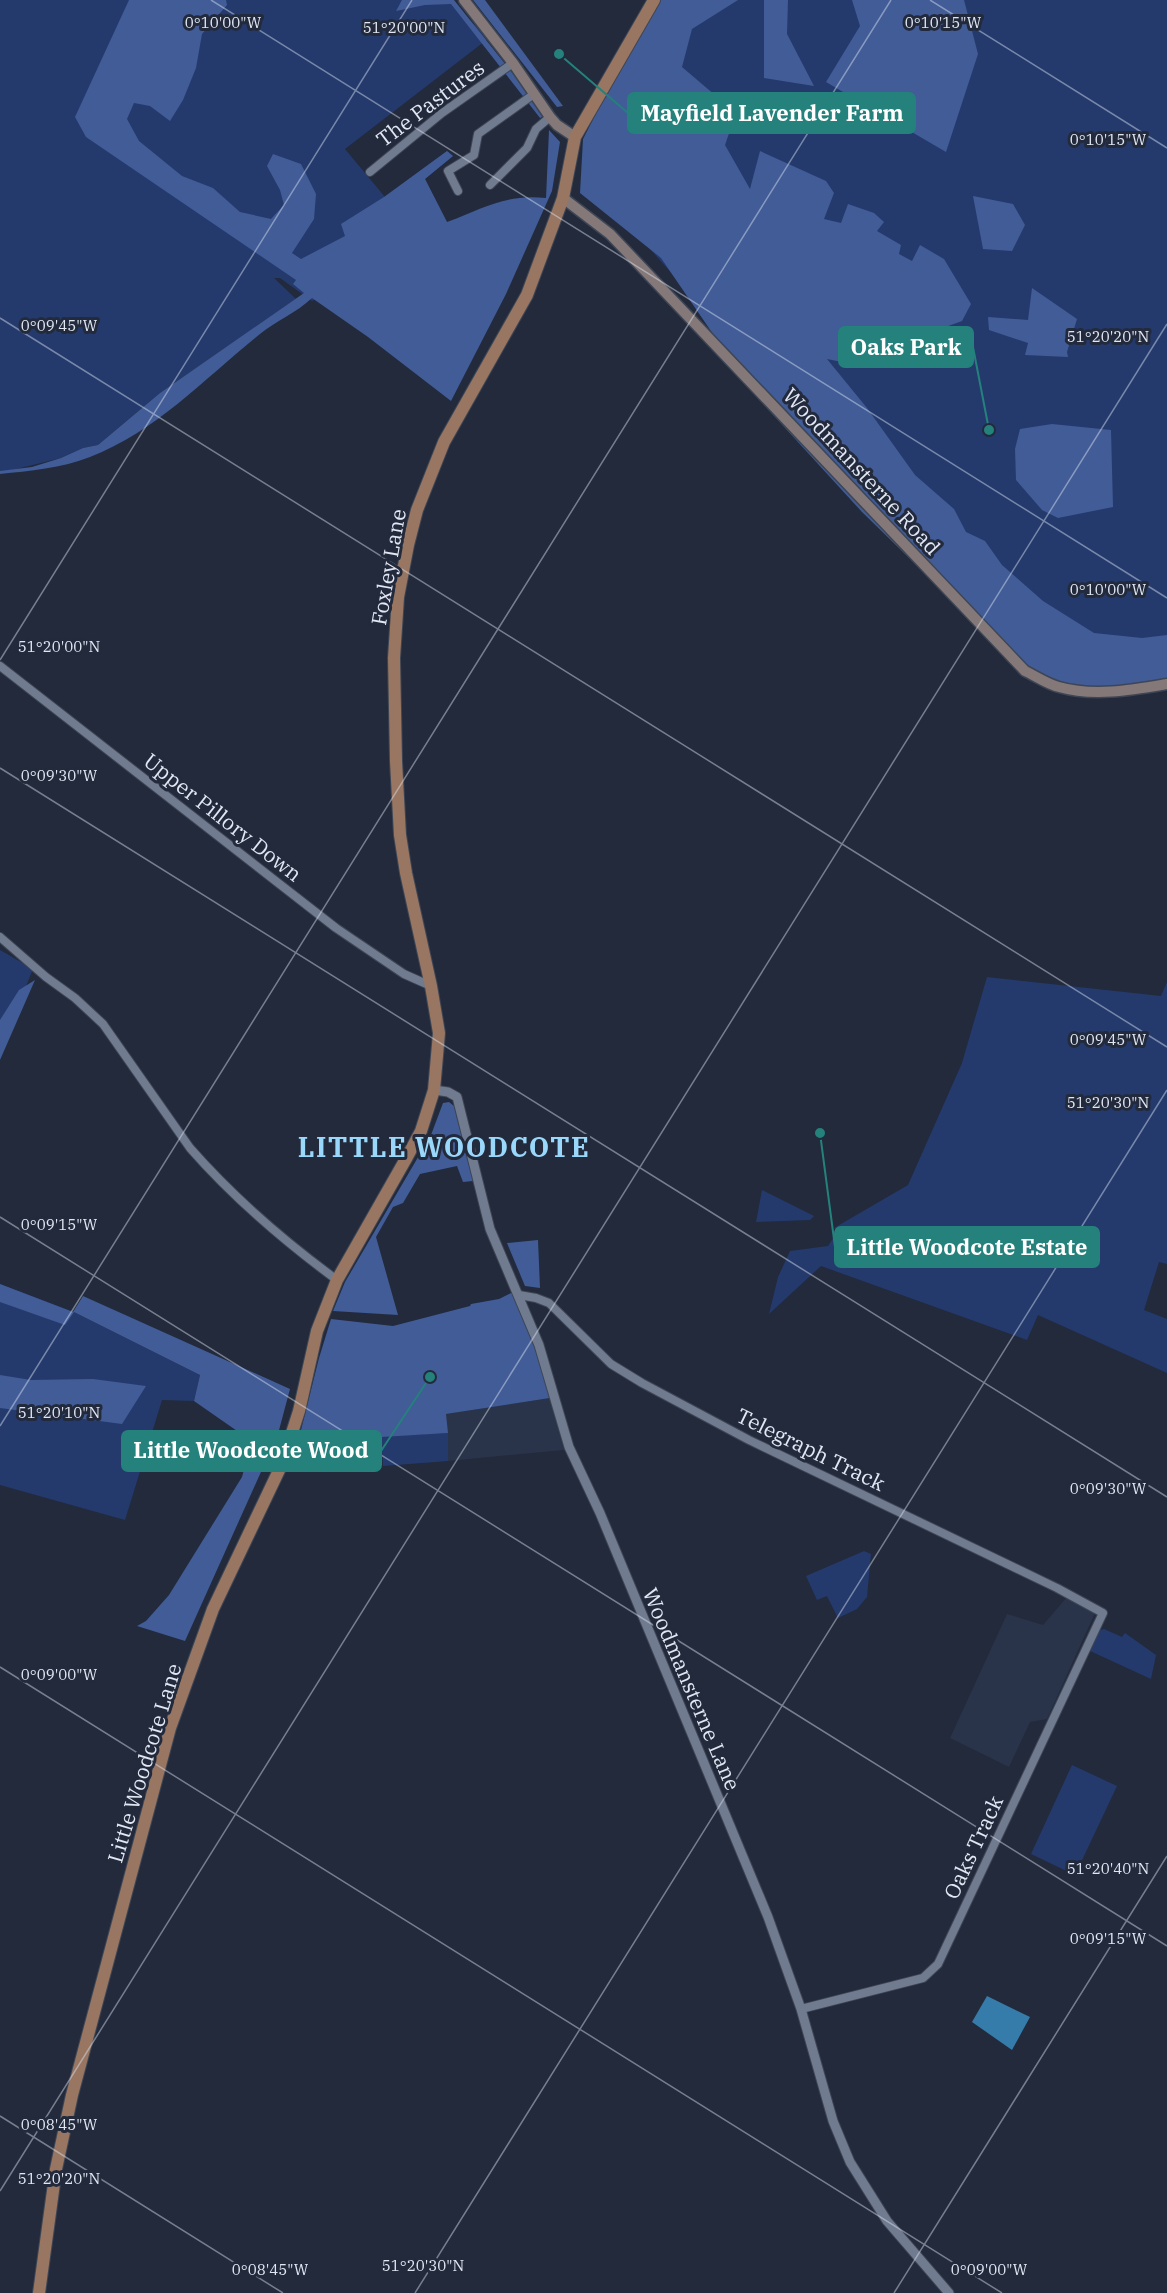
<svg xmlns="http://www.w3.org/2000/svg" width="1167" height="2293" font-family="'IBM Plex Serif',serif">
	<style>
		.built { fill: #29344a }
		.green { fill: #243a6d }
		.forest { fill: #415c97 }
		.water { fill: #367cab }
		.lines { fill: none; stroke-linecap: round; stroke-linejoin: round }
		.minor-casing { stroke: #3e4655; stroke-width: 10 }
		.tertiary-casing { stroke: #3e4655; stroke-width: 11 }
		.secondary-casing { stroke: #3e4655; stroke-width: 13 }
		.primary-casing { stroke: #3e4655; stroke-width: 14 }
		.minor { stroke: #707b90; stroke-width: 8 }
		.tertiary { stroke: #707b90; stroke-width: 9 }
		.secondary { stroke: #847879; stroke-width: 10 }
		.primary { stroke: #987662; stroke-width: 12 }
		.ticks { fill: none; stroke: #e1e7f3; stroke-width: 1.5; stroke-opacity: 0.45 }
		.labels { text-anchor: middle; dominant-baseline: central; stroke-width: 6; stroke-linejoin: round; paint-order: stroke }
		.street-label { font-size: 21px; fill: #e1e7f3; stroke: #222a3c }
		.district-label { font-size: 27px; font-weight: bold; letter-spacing: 1.5px; fill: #9ad8fb; stroke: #222a3c }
		.ticks-label { font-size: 15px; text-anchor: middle; fill: #e1e7f3; stroke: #222a3c; stroke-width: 6; stroke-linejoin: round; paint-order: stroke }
		.leader { fill: none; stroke: #24817b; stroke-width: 2 }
		.callout-dot { fill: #24817b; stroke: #222a3c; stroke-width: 2 }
		.callout { fill: #24817b; stroke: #24817b; stroke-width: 2 }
		.callout-label { font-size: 22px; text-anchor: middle; font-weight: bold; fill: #fff }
	</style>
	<rect width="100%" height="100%" fill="#222a3c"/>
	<g class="built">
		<path d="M550,1398L564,1450L448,1461L446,1414Z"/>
		<path d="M1067,1597L1095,1613L1047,1719L1030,1722L1009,1767L950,1738L1007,1614L1043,1625Z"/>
	</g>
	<g class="green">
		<path d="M0,0H448L489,38L345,149L385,197L447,151L453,156L425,179L447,222L312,301L280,278H274L296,299L160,393L98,445L83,448L61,458L0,473Z"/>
		<path d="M654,0H1167V684L1025,671L586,177Z"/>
		<path d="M0,950L33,969L0,1049Z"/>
		<path d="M987,977L1161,996L1167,982V1264L1159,1262L1144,1310L1167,1319V1373L1038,1315L1027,1340L821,1266L769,1314L778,1277L790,1251L828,1246L836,1234H847L834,1228L908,1185L962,1063Z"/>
		<path d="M762,1190L814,1216L810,1220L756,1222Z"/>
		<path d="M0,1284L74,1312L200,1375L194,1401L162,1400L125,1520L0,1485Z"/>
		<path d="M448,1433V1461L383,1466L381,1436Z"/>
		<path d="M864,1551L871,1554L867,1597L857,1609L838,1618L827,1596L817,1600L806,1576Z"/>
		<path d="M1104,1629L1122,1637L1125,1633L1156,1655L1151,1679L1088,1650L1097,1631Z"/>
		<path d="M1072,1765L1117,1786L1075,1875L1031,1854Z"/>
	</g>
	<g class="forest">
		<path d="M129,0H226L227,5L202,34L196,68L183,100L170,121L150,106L134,103L127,119L139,141L182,176L213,188L240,212L271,219L284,205L280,190L267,166L273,154L301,164L316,194L314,219L292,253L301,259L345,236L341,224L384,197L447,151L453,156L425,179L447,222C484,208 505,194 546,198L549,130L560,142L552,191L506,294L451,401L368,337L312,298C296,313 276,321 260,334C205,378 157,431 90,457C62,468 29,471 0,474V471L32,467L61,458L83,448L98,445L160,393L304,293L293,284L296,280L86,137L75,117Z"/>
		<path d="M402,0H454L546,115L540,118L451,4L425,5L396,11Z"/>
		<path d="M473,0H485L563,106L557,107Z"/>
		<path d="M654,0H738L692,29L682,67L736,113L725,145L750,189L760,151L826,181L834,193L824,219L841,223L848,204L874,213L884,222L877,231L901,245L899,254L912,261L920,245L944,259L971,304L962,321L847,363L827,359L867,408L915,475L954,509L966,532L985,541L1002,565L1043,601L1094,633L1142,638L1167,635V684L1087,692L1025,671L862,512L754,394L661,258L580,193L583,139Z"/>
		<path d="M764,0H788L787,34L814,86L764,78Z"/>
		<path d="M852,0H964L978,54L946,152L826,82L860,26Z"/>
		<path d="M973,196L1013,204L1025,225L1012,251L983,249Z"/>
		<path d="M1032,288L1077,319L1067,352L1068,357L1025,355L1028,343L989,330L988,317L1028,320Z"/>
		<path d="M1052,424L1111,430L1113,507L1058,518L1042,510L1016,480L1015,449L1020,429Z"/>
		<path d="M35,980L0,1060V1020L19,990Z"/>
		<path d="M449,1102L454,1106L473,1181L463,1182L457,1166L420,1174L403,1203L393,1207L376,1237L398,1315L333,1311L345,1282L431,1135L443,1103Z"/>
		<path d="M538,1240L540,1288L525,1286L507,1243Z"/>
		<path d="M0,1284L73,1312L83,1296L290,1389L278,1434L185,1641L137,1626L146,1621L169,1595L242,1477L249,1451L240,1433L194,1401L200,1375L74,1312L65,1325L0,1302Z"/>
		<path d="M513,1292L537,1346L550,1398L446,1414L448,1433L298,1442L319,1358L331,1319L393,1326L470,1306L471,1304L499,1299Z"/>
		<path d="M0,1375L31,1380L93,1379L146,1386L122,1424L0,1408Z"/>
	</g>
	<path class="water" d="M987,1996L1030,2017L1012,2050L972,2022Z"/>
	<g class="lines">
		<defs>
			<g id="minor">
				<path d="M370,172L442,113L513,63"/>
				<path d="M490,185L527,148L536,129L550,117"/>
				<path d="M458,191L448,171L474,155L478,134L534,94"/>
				<path d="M0,666L336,928L404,974L431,986"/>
				<path d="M0,937L46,977L75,998L103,1024L190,1148C233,1197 284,1241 337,1280"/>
				<path d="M519,1295L536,1298L549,1303L611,1364L642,1383L749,1440L1057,1588L1103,1613L938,1964L923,1978L801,2009"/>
			</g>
			<path id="tertiary" d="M434,1090L448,1092L457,1097L490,1229L539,1345L569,1447L600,1513L768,1917L801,2009L833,2121L850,2162L887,2221L949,2293"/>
			<g id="secondary">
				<path d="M464,0L513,63L550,117L557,125L575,137"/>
				<path d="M563,198L610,234L1025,671C1036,676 1047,684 1059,687C1094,697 1132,690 1167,684"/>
			</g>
			<path id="primary" d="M39,2293L56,2169L72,2095L170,1728L213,1609L282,1464L299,1411L317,1331L337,1280L407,1157L421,1131L434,1090L439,1033L431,986L406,873L400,835L396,761L394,658L398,597L408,545L417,510L444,442L527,295L563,198L575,137L654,0"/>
		</defs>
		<use href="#minor" class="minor-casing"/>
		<use href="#tertiary" class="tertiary-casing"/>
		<use href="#secondary" class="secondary-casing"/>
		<use href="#primary" class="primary-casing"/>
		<use href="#minor" class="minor"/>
		<use href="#tertiary" class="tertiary"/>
		<use href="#secondary" class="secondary"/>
		<use href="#primary" class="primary"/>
	</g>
	<path class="ticks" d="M211,0L1167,598M930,0L1167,148M0,318L1167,1047M0,660L412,0M0,768L1167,1497M0,1217L1167,1946M0,1426L891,0M0,1667L1002,2293M0,2116L283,2293M0,2191L1167,324M415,2293L1167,1090M894,2293L1167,1856"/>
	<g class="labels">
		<g class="street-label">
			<text transform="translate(430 103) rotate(-37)">The Pastures</text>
			<text transform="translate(862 471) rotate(47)">Woodmansterne Road</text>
			<text transform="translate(388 567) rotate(-80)">Foxley Lane</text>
			<text transform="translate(223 817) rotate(38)">Upper Pillory Down</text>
			<text transform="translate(811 1449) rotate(26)">Telegraph Track</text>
			<text transform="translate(692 1689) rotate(67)">Woodmansterne Lane</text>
			<text transform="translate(144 1763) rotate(-73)">Little Woodcote Lane</text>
			<text transform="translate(973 1847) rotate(-65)">Oaks Track</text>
		</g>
		<g class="district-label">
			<text x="444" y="1146">LITTLE WOODCOTE</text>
		</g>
	</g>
	<g class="ticks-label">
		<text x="223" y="28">0°10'00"W</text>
		<text x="943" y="28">0°10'15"W</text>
		<text x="404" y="33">51°20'00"N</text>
		<text x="1108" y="145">0°10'15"W</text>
		<text x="59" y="331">0°09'45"W</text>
		<text x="1108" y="342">51°20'20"N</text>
		<text x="1108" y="595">0°10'00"W</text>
		<text x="59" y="652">51°20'00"N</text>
		<text x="59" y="781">0°09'30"W</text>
		<text x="1108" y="1045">0°09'45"W</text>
		<text x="1108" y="1108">51°20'30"N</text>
		<text x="59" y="1230">0°09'15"W</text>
		<text x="59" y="1418">51°20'10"N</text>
		<text x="1108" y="1494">0°09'30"W</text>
		<text x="59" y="1680">0°09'00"W</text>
		<text x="1108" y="1874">51°20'40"N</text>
		<text x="1108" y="1944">0°09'15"W</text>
		<text x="59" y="2130">0°08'45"W</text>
		<text x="59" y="2184">51°20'20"N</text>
		<text x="423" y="2271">51°20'30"N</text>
		<text x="270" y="2275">0°08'45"W</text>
		<text x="989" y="2275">0°09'00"W</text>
	</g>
	<path class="leader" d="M559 54L628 113M989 430L973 347M820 1133L835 1247M430 1377L381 1451"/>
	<g class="callout-dot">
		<circle cx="559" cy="54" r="6"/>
		<circle cx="989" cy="430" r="6"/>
		<circle cx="820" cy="1133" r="6"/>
		<circle cx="430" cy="1377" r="6"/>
	</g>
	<g class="callout">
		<rect x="628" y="93" width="287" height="40" rx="6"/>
		<rect x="839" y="327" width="134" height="40" rx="6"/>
		<rect x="835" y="1227" width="264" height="40" rx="6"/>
		<rect x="122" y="1431" width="259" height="40" rx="6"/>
	</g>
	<g class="callout-label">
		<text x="772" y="121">Mayfield Lavender Farm</text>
		<text x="906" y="355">Oaks Park</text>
		<text x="967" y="1255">Little Woodcote Estate</text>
		<text x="251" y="1458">Little Woodcote Wood</text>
	</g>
</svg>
